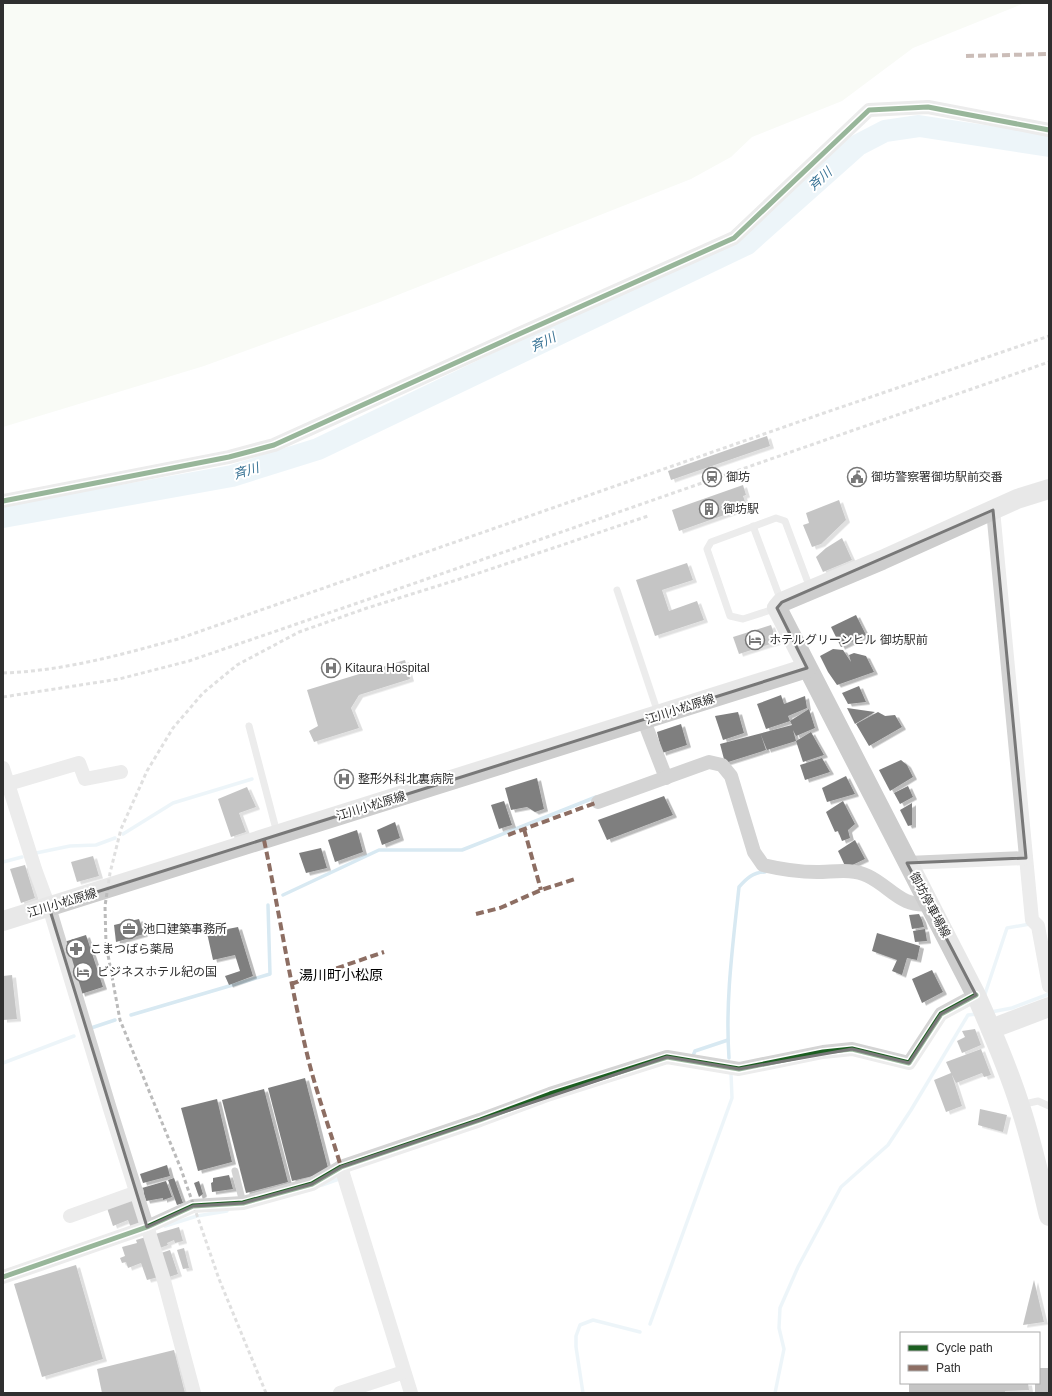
<svg xmlns="http://www.w3.org/2000/svg" width="1052" height="1396" font-family="Helvetica,'Noto Sans JP',sans-serif">
	<style>
		.green { fill: #f1f5ec }
		.lines { fill: none; stroke-linecap: round; stroke-linejoin: round }
		.stream { stroke: #d8e9f2; stroke-width: 3.5 }
		.river { stroke: #d8e9f2; stroke-width: 22 }
		.building { fill: #7f7f7f; filter: url(#shadow) }
		.lane { stroke: #d4d4d4; stroke-width: 7 }
		.street { stroke: #d4d4d4; stroke-width: 14 }
		.secondary { stroke: #cdcdcd; stroke-width: 20 }
		.rail { stroke: #bbb; stroke-width: 3; stroke-dasharray: 4 3; stroke-linecap: butt }
		.quiet { stroke: #8d6e63; stroke-width: 4; stroke-dasharray: 8 4; stroke-linecap: butt }
		.cycleway-casing { stroke: #fff; stroke-width: 8 }
		.cycleway { stroke: #1b5e20; stroke-width: 5 }
		.marked { fill: none; stroke: #787878; stroke-width: 3; stroke-linejoin: round }
		.labels { text-anchor: middle; dominant-baseline: central; stroke-width: 4; stroke-linejoin: round; paint-order: stroke }
		.poi-label { font-size: 12px; fill: #2f2f2f; stroke: #fff; text-anchor: start }
		.street-label { font-size: 12px; fill: #2f2f2f; stroke: #fff }
		.water-label { font-size: 13px; font-style: italic; fill: #397395; stroke: #fff }
		.quarter-label { font-size: 14px; fill: #000; stroke: #fff }
	</style>
	<defs>
		<filter id="shadow"><feDropShadow dx="4" dy="2.5" stdDeviation="0" flood-color="#0004"/></filter>
	</defs>
	<rect width="100%" height="100%" fill="#fff"/>
	<path class="green" d="M3,3H1025L913,48L842,101L752,137L731,157L691,179L380,302L204,366L3,427Z"/>
	<g class="lines">
		<g class="stream">
			<path d="M123,834L173,803L252,779"/>
			<path d="M36,853L70,846L96,845L115,838"/>
			<path d="M3,862L22,857"/>
			<path d="M283,895L379,850H462L596,797"/>
			<path d="M984,997L1007,928L1030,924"/>
			<path d="M991,1012L1012,1008L1049,994"/>
			<path d="M131,1015L270,974L268,905"/>
			<path d="M91,1028L115,1020"/>
			<path d="M692,1058L695,1051L728,1040"/>
			<path d="M729,1058C725,1001 733,944 739,887C746,879 753,872 765,872"/>
			<path d="M3,1063L74,1036"/>
			<path d="M322,1185L339,1179"/>
			<path d="M165,1226L197,1216L227,1211"/>
			<path d="M650,1324L732,1098L731,1073"/>
			<path d="M583,1393L576,1347V1336L580,1325L593,1320L640,1332"/>
			<path d="M775,1393L784,1349L779,1328L780,1308L798,1267L841,1187L888,1145L911,1110L968,1015L977,1014"/>
		</g>
		<path class="river" d="M3,517L232,476L318,449L747,244L858,145L885,131L919,126L1049,146"/>
	</g>
	<g class="building">
		<path d="M767,436L770,446L671,480L668,471Z"/>
		<path d="M743,485L746,495L743,496L747,507L679,531L672,510Z"/>
		<path d="M839,500L846,520L821,544L812,547L803,525L809,523L806,513Z"/>
		<path d="M842,538L852,560L823,572L816,557L826,548Z"/>
		<path d="M687,563L693,580L662,590L669,611L697,601L704,620L655,636L636,580Z"/>
		<path d="M856,615L866,635L841,647L831,627Z"/>
		<path d="M771,625L777,642L739,654L733,637Z"/>
		<path d="M833,649L843,650L851,662L849,655L854,653L866,656L874,672L837,685L828,672L820,656Z"/>
		<path d="M405,660L410,679L359,695L351,708L359,728L314,742L309,731L318,726L307,690Z"/>
		<path d="M859,686L866,702L848,704L842,693Z"/>
		<path d="M781,695L784,704L805,696L807,708L788,716L790,721L766,729L757,704Z"/>
		<path d="M847,708L875,712L855,724Z"/>
		<path d="M809,709L815,728L796,736L793,730L796,741L811,732L824,755L803,762L796,741L767,750L761,735L766,750L725,763L720,744L792,725L790,721Z"/>
		<path d="M738,712L744,733L723,740L715,716Z"/>
		<path d="M878,712L885,716L895,715L902,727L869,746L856,724Z"/>
		<path d="M681,724L687,745L662,753L657,732Z"/>
		<path d="M822,758L830,772L805,780L800,765Z"/>
		<path d="M901,760L907,765L913,777L890,791L879,770Z"/>
		<path d="M846,776L855,794L827,802L822,788Z"/>
		<path d="M537,778L544,809L535,812L527,807L511,810L505,788Z"/>
		<path d="M908,786L913,797L900,804L894,793Z"/>
		<path d="M247,787L256,807L239,813L246,832L231,837L218,799Z"/>
		<path d="M664,796L673,815L607,840L598,820Z"/>
		<path d="M504,801L512,825L499,829L491,805Z"/>
		<path d="M843,801L855,824L848,830L850,838L842,841L838,831L835,832L826,812Z"/>
		<path d="M912,803V825L908,826L900,810Z"/>
		<path d="M395,822L400,838L382,845L377,830Z"/>
		<path d="M357,830L363,852L335,862L328,840Z"/>
		<path d="M855,840L865,859L846,868L838,851Z"/>
		<path d="M321,848L327,868L306,873L299,853Z"/>
		<path d="M93,856L99,876L77,882L71,862Z"/>
		<path d="M25,865L35,898L21,903L10,869Z"/>
		<path d="M919,914L922,920L924,927L912,929L909,915Z"/>
		<path d="M139,919L144,934L116,942L114,925Z"/>
		<path d="M238,927L253,976L229,985L225,976L240,971L235,955L213,960L207,933Z"/>
		<path d="M925,929L927,941L915,942L913,931Z"/>
		<path d="M877,933L920,946L917,960L907,958L902,975L892,971L897,960L872,951Z"/>
		<path d="M86,935L103,987L81,994L64,942Z"/>
		<path d="M932,970L943,992L922,1003L912,979Z"/>
		<path d="M12,975L17,1019L3,1020V976Z"/>
		<path d="M975,1029L981,1045L962,1053L957,1041L965,1037L962,1031Z"/>
		<path d="M981,1049L991,1075L984,1077L982,1073L956,1083L952,1075L962,1106L946,1112L934,1080L951,1073L946,1062Z"/>
		<path d="M305,1078L328,1168L313,1176L292,1181L268,1088Z"/>
		<path d="M264,1089L288,1182L246,1193L222,1100Z"/>
		<path d="M217,1099L232,1162L198,1171L181,1108Z"/>
		<path d="M980,1109L1007,1115L1003,1132L978,1125Z"/>
		<path d="M167,1165L170,1176L143,1183L140,1174Z"/>
		<path d="M229,1175L233,1189L212,1192L211,1183L213,1182V1178Z"/>
		<path d="M174,1178L183,1203L177,1205L168,1180Z"/>
		<path d="M166,1181L172,1197L163,1200V1198L146,1201L142,1188Z"/>
		<path d="M199,1181L203,1194L199,1197L194,1183Z"/>
		<path d="M134,1199L142,1224L131,1228L128,1220L113,1226L107,1208Z"/>
		<path d="M179,1227L183,1241L175,1243L174,1240L167,1243L168,1245L157,1249L152,1235Z"/>
		<path d="M146,1237L162,1276L147,1280L141,1263L128,1268L126,1262L122,1263L120,1258L125,1256L122,1247L137,1243L136,1240Z"/>
		<path d="M184,1248L189,1268L183,1269L177,1250Z"/>
		<path d="M170,1250L178,1274L166,1278L158,1254Z"/>
		<path d="M76,1265L103,1359L42,1377L14,1284Z"/>
		<path d="M1034,1280L1044,1322L1023,1325Z"/>
		<path d="M174,1350L185,1393H102L97,1369Z"/>
		<path d="M1039,1368H1049V1393H1035V1383H1039Z"/>
		<path d="M909,1383H1028L1029,1390L1005,1391V1393H909Z"/>
	</g>
	<g class="lines">
		<g class="lane">
			<path d="M753,526L781,601"/>
			<path d="M617,590L658,713"/>
			<path d="M777,608L743,619L730,616L707,549L711,542L776,518L785,521L810,588"/>
			<path d="M249,726L277,833"/>
			<path d="M1020,1105L1038,1101L1049,1106"/>
			<path d="M235,1171L243,1203"/>
		</g>
		<g class="street">
			<path d="M3,501L229,457L274,445L517,335L734,238L869,110L928,107L1049,130"/>
			<path d="M993,510L1032,920L1038,926L1049,986"/>
			<path d="M644,721L666,778"/>
			<path d="M3,768L36,872L49,907L110,1109L163,1277L194,1393"/>
			<path d="M8,784L79,763L85,779L121,772"/>
			<path d="M598,802L709,762L722,765L731,776L754,852L763,865C780,869 799,872 817,872C834,872 852,868 868,876C891,887 901,908 930,904"/>
			<path d="M907,863L1026,858"/>
			<path d="M341,1167L411,1393"/>
			<path d="M70,1216L137,1192"/>
			<path d="M3,1277L147,1227L193,1206L243,1203L312,1184L341,1167L480,1120L550,1094L667,1057L739,1069L823,1052L852,1049L909,1063L941,1014L976,995"/>
			<path d="M340,1393L404,1372"/>
		</g>
		<g class="secondary">
			<path d="M1049,489L1017,499L882,560L782,602L777,608L976,995C992,1031 1008,1068 1020,1106C1032,1142 1040,1179 1049,1216"/>
			<path d="M3,921L807,668"/>
			<path d="M991,1029L1049,1007"/>
		</g>
		<g class="rail">
			<path d="M3,673C63,671 120,655 178,639L824,413L1049,336"/>
			<path d="M3,697L119,679L189,661L375,597L1049,362"/>
			<path d="M266,1393L219,1279L181,1169L120,1020L106,944L105,906L110,873L121,829L147,771L173,728L203,693L237,665L299,632L367,608L476,574L648,516"/>
		</g>
		<g class="quiet">
			<path d="M966,56L1049,54"/>
			<path d="M524,829L541,890"/>
			<path d="M508,835L598,802"/>
			<path d="M264,840C280,915 291,991 310,1066C319,1100 331,1133 341,1167"/>
			<path d="M476,914L500,908L541,890L575,879"/>
			<path d="M291,984L384,952"/>
		</g>
		<defs>
			<g id="cycleway">
				<path d="M3,501L229,457L274,445L517,335L734,238L869,110L928,107L1049,130"/>
				<path d="M3,1277L147,1227L193,1206L243,1203L312,1184L341,1167L480,1120L550,1094L667,1057L739,1069L823,1052L852,1049L909,1063L941,1014L976,995"/>
			</g>
		</defs>
		<use href="#cycleway" class="cycleway-casing"/>
		<use href="#cycleway" class="cycleway"/>
	</g>
	<path d="M0 0H1052V1396H0ZM993,510L1026,858L907,863L976,995L941,1014L909,1063L852,1049L739,1069L667,1057L341,1167L312,1184L243,1203L193,1206L147,1227L49,907L807,668L777,608L782,602Z" fill="#fff" fill-opacity=".55" fill-rule="evenodd"/>
	<path class="marked" d="M993,510L1026,858L907,863L976,995L941,1014L909,1063L852,1049L739,1069L667,1057L341,1167L312,1184L243,1203L193,1206L147,1227L49,907L807,668L777,608L782,602Z"/>
	<defs>
		<symbol id="station-ring" viewBox="-11 -11 22 22"><circle r="9.5" fill="#fff" stroke="#787878" stroke-width="1.5"/><path d="M-3-6H3Q5-6 5-4V2Q5 4 3 4L4.5 6H3L1.5 4h-3L-3 6H-4.5L-3 4Q-5 4-5 2V-4Q-5-6-3-6ZM-3.5-4v3h7v-3ZM-3.5 1v1.5H-2V1ZM2 1v1.5H3.5V1Z" fill="#787878"/></symbol>
		<symbol id="civic-ring" viewBox="-11 -11 22 22"><circle r="9.5" fill="#fff" stroke="#787878" stroke-width="1.5"/><path d="M-.6-6.5H3V-4.5H.6V-3L4-1V1h2V6H-6V1h2V-1L-.6-3ZM-1.2 2.5V6h2.4V2.5Z" fill="#787878"/></symbol>
		<symbol id="building-ring" viewBox="-11 -11 22 22"><circle r="9.5" fill="#fff" stroke="#787878" stroke-width="1.5"/><path d="M-4-6H4V6H1V3H-1V6H-4ZM-2.5-4.3h1.7v1.8h-1.7ZM.8-4.3h1.7v1.8H.8ZM-2.5-1h1.7V.8h-1.7ZM.8-1h1.7V.8H.8Z" fill="#787878"/></symbol>
		<symbol id="hotel-ring" viewBox="-11 -11 22 22"><circle r="9.5" fill="#fff" stroke="#787878" stroke-width="1.5"/><path d="M-6-4.5h1.5V1H6V5H4.5V3h-9V5H-6ZM-4 0a1.8 1.8 0 1 1 3.6 0ZM.5 0V-2.5h3Q6-2.5 6 0Z" fill="#787878"/></symbol>
		<symbol id="hospital-ring" viewBox="-11 -11 22 22"><circle r="9.5" fill="#fff" stroke="#787878" stroke-width="1.5"/><path d="M-5-5h3v3.5h4V-5h3V5h-3V1.5h-4V5h-3Z" fill="#787878"/></symbol>
		<symbol id="office-ring" viewBox="-11 -11 22 22"><circle r="9.5" fill="#fff" stroke="#787878" stroke-width="1.5"/><path d="M-6-3h4V-5.5h4V-3h4V5H-6ZM-1-4.5V-3h2v-1.5ZM-6 0V1H6V0Z" fill="#787878"/></symbol>
		<symbol id="pharmacy-ring" viewBox="-11 -11 22 22"><circle r="9.5" fill="#fff" stroke="#787878" stroke-width="1.5"/><path d="M-2-6h4v4h4v4h-4v4h-4v-4h-4v-4h4Z" fill="#787878"/></symbol>
	</defs>
	<g fill-rule="evenodd">
		<use href="#station-ring" x="701" y="466" width="22" height="22"/>
		<use href="#civic-ring" x="846" y="466" width="22" height="22"/>
		<use href="#building-ring" x="698" y="498" width="22" height="22"/>
		<use href="#hotel-ring" x="744" y="629" width="22" height="22"/>
		<use href="#hospital-ring" x="320" y="657" width="22" height="22"/>
		<use href="#hospital-ring" x="333" y="768" width="22" height="22"/>
		<use href="#office-ring" x="118" y="918" width="22" height="22"/>
		<use href="#pharmacy-ring" x="65" y="938" width="22" height="22"/>
		<use href="#hotel-ring" x="72" y="961" width="22" height="22"/>
	</g>
	<g class="labels">
		<g class="poi-label">
			<text x="726" y="477">御坊</text>
			<text x="871" y="477">御坊警察署御坊駅前交番</text>
			<text x="723" y="509">御坊駅</text>
			<text x="769" y="640">ホテルグリーンヒル 御坊駅前</text>
			<text x="345" y="668">Kitaura Hospital</text>
			<text x="358" y="779">整形外科北裏病院</text>
			<text x="143" y="929">池口建築事務所</text>
			<text x="90" y="949">こまつばら薬局</text>
			<text x="97" y="972">ビジネスホテル紀の国</text>
		</g>
		<g class="street-label">
			<text transform="translate(680 709) rotate(-18)">江川小松原線</text>
			<text transform="translate(371 806) rotate(-17)">江川小松原線</text>
			<text transform="translate(62 903) rotate(-17)">江川小松原線</text>
			<text transform="translate(930 905) rotate(62)">御坊停車場線</text>
		</g>
		<g class="water-label">
			<text transform="translate(820 179) rotate(-42)">斉川</text>
			<text transform="translate(543 342) rotate(-26)">斉川</text>
			<text transform="translate(246 471) rotate(-17)">斉川</text>
		</g>
		<g class="quarter-label">
			<text x="341" y="975">湯川町小松原</text>
		</g>
	</g>
	<rect width="1052" height="1396" fill="none" stroke="#2f2f2f" stroke-width="8"/>
	<rect x="900" y="1332" width="140" height="52" fill="#ffffff" stroke="#acacac"/>
	<rect x="908" y="1345" width="20" height="6" fill="#1b5e20" stroke="#acacac"/>
	<text x="936" y="1352" font-size="12" fill="#2f2f2f">Cycle path</text>
	<rect x="908" y="1365" width="20" height="6" fill="#8d6e63" stroke="#acacac"/>
	<text x="936" y="1372" font-size="12" fill="#2f2f2f">Path</text>
</svg>
